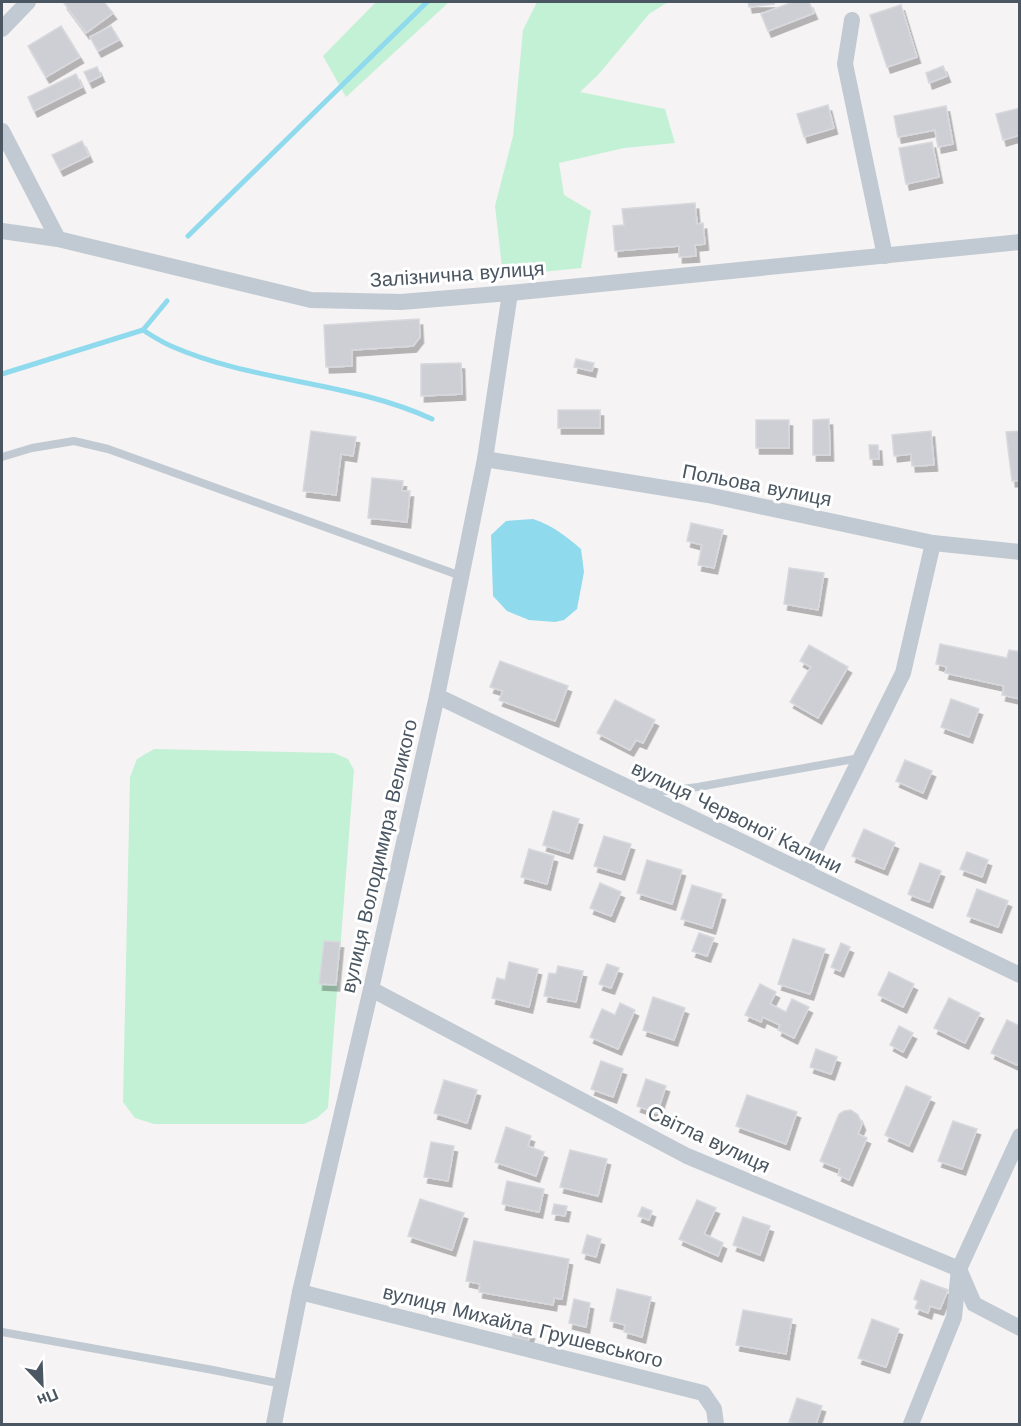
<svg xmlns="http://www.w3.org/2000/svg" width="1021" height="1426" font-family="'Work Sans',sans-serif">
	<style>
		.green { fill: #c3f1d5 }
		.water { fill: #90daee }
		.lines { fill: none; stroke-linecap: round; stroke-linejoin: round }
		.stream { stroke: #90daee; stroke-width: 5 }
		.building { fill: #cdcfd5; stroke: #d7d9de; stroke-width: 1.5; filter: url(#shadow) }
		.lane { stroke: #c1cad2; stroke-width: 8 }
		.street { stroke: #c1cad2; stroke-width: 16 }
		.labels { text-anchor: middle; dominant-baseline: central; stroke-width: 6; stroke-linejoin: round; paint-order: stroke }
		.street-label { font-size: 20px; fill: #4a5661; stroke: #fff }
	</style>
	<defs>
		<filter id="shadow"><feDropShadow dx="3.5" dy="6" stdDeviation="0" flood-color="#0004"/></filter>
	</defs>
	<rect width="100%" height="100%" fill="#f5f3f3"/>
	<g class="green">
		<path d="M376,2H449L346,97L323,56Z"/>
		<path d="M537,2H668L649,14L598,75L580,92L665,109L675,143L624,148L559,163L564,195L591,211L581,268L503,276L495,206L513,136L523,30Z"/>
		<path d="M154,749L334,753L348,759L354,770L328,1108L317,1118L304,1124H154L135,1118L123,1102L130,777L137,759Z"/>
	</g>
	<path class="water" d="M533,519C552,525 566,536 581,549L584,572L577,609L564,620L555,622L529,620L507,611L493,596L491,535L506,521Z"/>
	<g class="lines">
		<g class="stream">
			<path d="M188,236L427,2"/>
			<path d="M143,330C152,336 162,342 171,346C255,383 350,381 432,419"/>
			<path d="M2,374L143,330L167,301"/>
		</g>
	</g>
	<g class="building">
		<path d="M65,2H104L113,13L86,33L64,3Z"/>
		<path d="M748,2H774V4L749,7Z"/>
		<path d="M793,2H809L814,13L768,31L761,14Z"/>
		<path d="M901,5L917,57L887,67L870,15Z"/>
		<path d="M61,26L80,57L46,77L28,46Z"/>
		<path d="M111,26L119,40L98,51L90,37Z"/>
		<path d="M943,66L947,76L929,83L926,73Z"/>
		<path d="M97,67L101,76L89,82L84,72Z"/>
		<path d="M76,74L82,87L34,111L28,97Z"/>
		<path d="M828,105L834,128L804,137L797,114Z"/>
		<path d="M946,106L953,144L938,147L935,130L898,137L894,116Z"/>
		<path d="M1020,108V135L1003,140L996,114Z"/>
		<path d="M82,141L89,156L60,170L52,155Z"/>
		<path d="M932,142L939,177L906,184L899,148Z"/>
		<path d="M695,203L697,224L703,223L705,244L695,245L696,256L679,257V246L615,251L613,226L624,225L622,209Z"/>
		<path d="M419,319L420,337L413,346L352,350V366L326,367L324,325Z"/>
		<path d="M576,359L594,363L592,371L574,367Z"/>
		<path d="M461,363L462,394L421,396V364Z"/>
		<rect x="558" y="410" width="42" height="18"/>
		<path d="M829,419L830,455H813V420Z"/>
		<rect x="756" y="420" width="33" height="28"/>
		<path d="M311,431L356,437L353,456L341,454L336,495L303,491Z"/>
		<path d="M931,431L934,465L912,466L911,454L894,456L892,435Z"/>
		<path d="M1020,431V480L1012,481L1006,432Z"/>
		<path d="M869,445H878L879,459H870Z"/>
		<path d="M372,478L403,481L402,491H410L407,522L368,518Z"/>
		<path d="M691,523L723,530L714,568L698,565L702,545L687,541Z"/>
		<path d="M789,568L824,573L818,610L784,604Z"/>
		<path d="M940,644L1007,658L1009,650L1020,652V699L1002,695L1004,686L945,673L947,667L936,664Z"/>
		<path d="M809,645L848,667L818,718L790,702L811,667L800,661Z"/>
		<path d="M500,661L568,686L555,721L499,700L503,691L490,687Z"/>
		<path d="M951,699L979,709L969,737L941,727Z"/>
		<path d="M615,700L655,720L643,743L636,740L630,750L597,733Z"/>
		<path d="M905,760L932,771L923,793L896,781Z"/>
		<path d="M553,811L579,819L569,853L543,845Z"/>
		<path d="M864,829L895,843L884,869L852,856Z"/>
		<path d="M604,836L631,844L621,874L594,866Z"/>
		<path d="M529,849L554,856L547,884L521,877Z"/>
		<path d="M967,852L988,860L982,877L960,869Z"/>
		<path d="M647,860L682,870L672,904L637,893Z"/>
		<path d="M920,863L941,871L929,902L908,894Z"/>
		<path d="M600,883L621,892L611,916L590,908Z"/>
		<path d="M692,885L722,894L712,928L681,919Z"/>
		<path d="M977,889L1008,901L998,927L967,916Z"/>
		<path d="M699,933L714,938L707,956L692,951Z"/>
		<path d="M793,939L825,949L810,994L778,984Z"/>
		<path d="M324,941L340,942L336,985L319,984Z"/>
		<path d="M841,943L850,947L840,971L831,967Z"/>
		<path d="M509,962L538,969L529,1007L492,998L497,978L505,980Z"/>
		<path d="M607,964L619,968L611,988L599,984Z"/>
		<path d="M558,966L583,971L576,1002L544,996L549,973L556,974Z"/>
		<path d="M889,972L914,984L903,1007L878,995Z"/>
		<path d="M760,984L776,992L770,1004L786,1012L792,999L809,1007L794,1038L778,1030L780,1025L763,1017L761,1022L745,1015Z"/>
		<path d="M653,997L685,1008L674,1040L643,1030Z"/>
		<path d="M949,998L980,1013L965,1043L934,1028Z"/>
		<path d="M620,1003L635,1010L618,1049L590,1037L602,1009L615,1015Z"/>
		<path d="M1007,1020L1020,1026V1059L1017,1065L991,1053Z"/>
		<path d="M899,1026L913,1033L903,1052L890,1045Z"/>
		<path d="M816,1049L837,1057L831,1074L810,1067Z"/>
		<path d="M601,1061L623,1069L613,1097L591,1089Z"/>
		<path d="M646,1079L666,1086L657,1113L637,1106Z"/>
		<path d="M444,1080L477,1090L467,1123L434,1113Z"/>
		<path d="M906,1086L931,1097L909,1146L885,1135Z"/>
		<path d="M747,1095L797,1112L786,1144L736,1126Z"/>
		<path d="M851,1110L858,1115L862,1124L858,1134L867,1138L849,1180L838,1175L840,1169L820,1161L839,1114L844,1111Z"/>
		<path d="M953,1121L977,1129L962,1169L938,1161Z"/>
		<path d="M506,1127L531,1136L528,1146L544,1152L536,1176L495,1162Z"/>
		<path d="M431,1142L454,1146L448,1181L424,1177Z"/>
		<path d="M570,1150L607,1159L598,1196L560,1187Z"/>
		<path d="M507,1181L544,1189L539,1212L502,1204Z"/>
		<path d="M420,1199L464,1213L452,1250L408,1236Z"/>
		<path d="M697,1200L716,1208L704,1234L723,1243L718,1256L679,1239Z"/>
		<path d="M554,1204L567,1206L565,1216L552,1214Z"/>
		<path d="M642,1207L652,1211L649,1220L638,1216Z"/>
		<path d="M743,1217L770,1226L760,1255L733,1245Z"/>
		<path d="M587,1235L601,1239L596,1257L582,1253Z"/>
		<path d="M474,1241L569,1259L562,1299L554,1298L553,1305L479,1292L480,1284L466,1281Z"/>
		<path d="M921,1280L948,1290L940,1309L930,1306L928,1313L915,1308L918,1301L914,1299Z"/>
		<path d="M617,1289L651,1297L642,1337L624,1332L625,1325L610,1321Z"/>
		<path d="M574,1299L590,1303L586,1327L569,1323Z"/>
		<path d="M743,1310L792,1319L786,1354L736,1345Z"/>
		<path d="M872,1319L899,1329L886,1367L858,1358Z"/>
		<path d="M515,1328L531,1333L528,1341L512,1337Z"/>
		<path d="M797,1398L822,1406L816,1424H797L789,1422Z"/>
	</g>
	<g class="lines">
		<g class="lane">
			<path d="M2,457L32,448L74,441L108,449L461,576"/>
			<path d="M648,793L698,787L860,758"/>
			<path d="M2,1332L213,1370L282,1384"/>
		</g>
		<g class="street">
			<path d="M852,20L845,64L885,256"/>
			<path d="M2,29L28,2"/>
			<path d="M2,131L58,239"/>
			<path d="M2,231L58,239L311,300L401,302L510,293L1020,242"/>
			<path d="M485,459L708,495L933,543L1020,552"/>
			<path d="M437,696L1020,975"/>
			<path d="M804,872L903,673L933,543"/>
			<path d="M371,989L687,1156L959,1269L974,1304L1020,1328"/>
			<path d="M300,1292L703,1393L714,1409L716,1424"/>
			<path d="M274,1424L300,1292L371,989L437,696L485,459L510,293"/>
			<path d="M911,1424L954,1317L959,1269L1020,1136"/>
		</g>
	</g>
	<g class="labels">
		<g class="street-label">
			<text transform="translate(457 274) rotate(-4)">Залізнична вулиця</text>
			<text transform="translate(757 485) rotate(11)">Польова вулиця</text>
			<text transform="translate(737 817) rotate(26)">вулиця Червоної Калини</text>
			<text transform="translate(379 856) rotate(-77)">вулиця Володимира Великого</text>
			<text transform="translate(709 1139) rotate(25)">Світла вулиця</text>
			<text transform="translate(523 1326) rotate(14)">вулиця Михайла Грушевського</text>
		</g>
	</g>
	<rect width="1021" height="1426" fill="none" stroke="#4a5661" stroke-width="6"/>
	<g transform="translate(42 1384) rotate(157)" stroke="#ffffff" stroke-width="4.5" paint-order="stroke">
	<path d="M0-4.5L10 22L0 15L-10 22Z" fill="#4a5661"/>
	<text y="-9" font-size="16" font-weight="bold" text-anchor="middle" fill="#4a5661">Пн</text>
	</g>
</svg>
